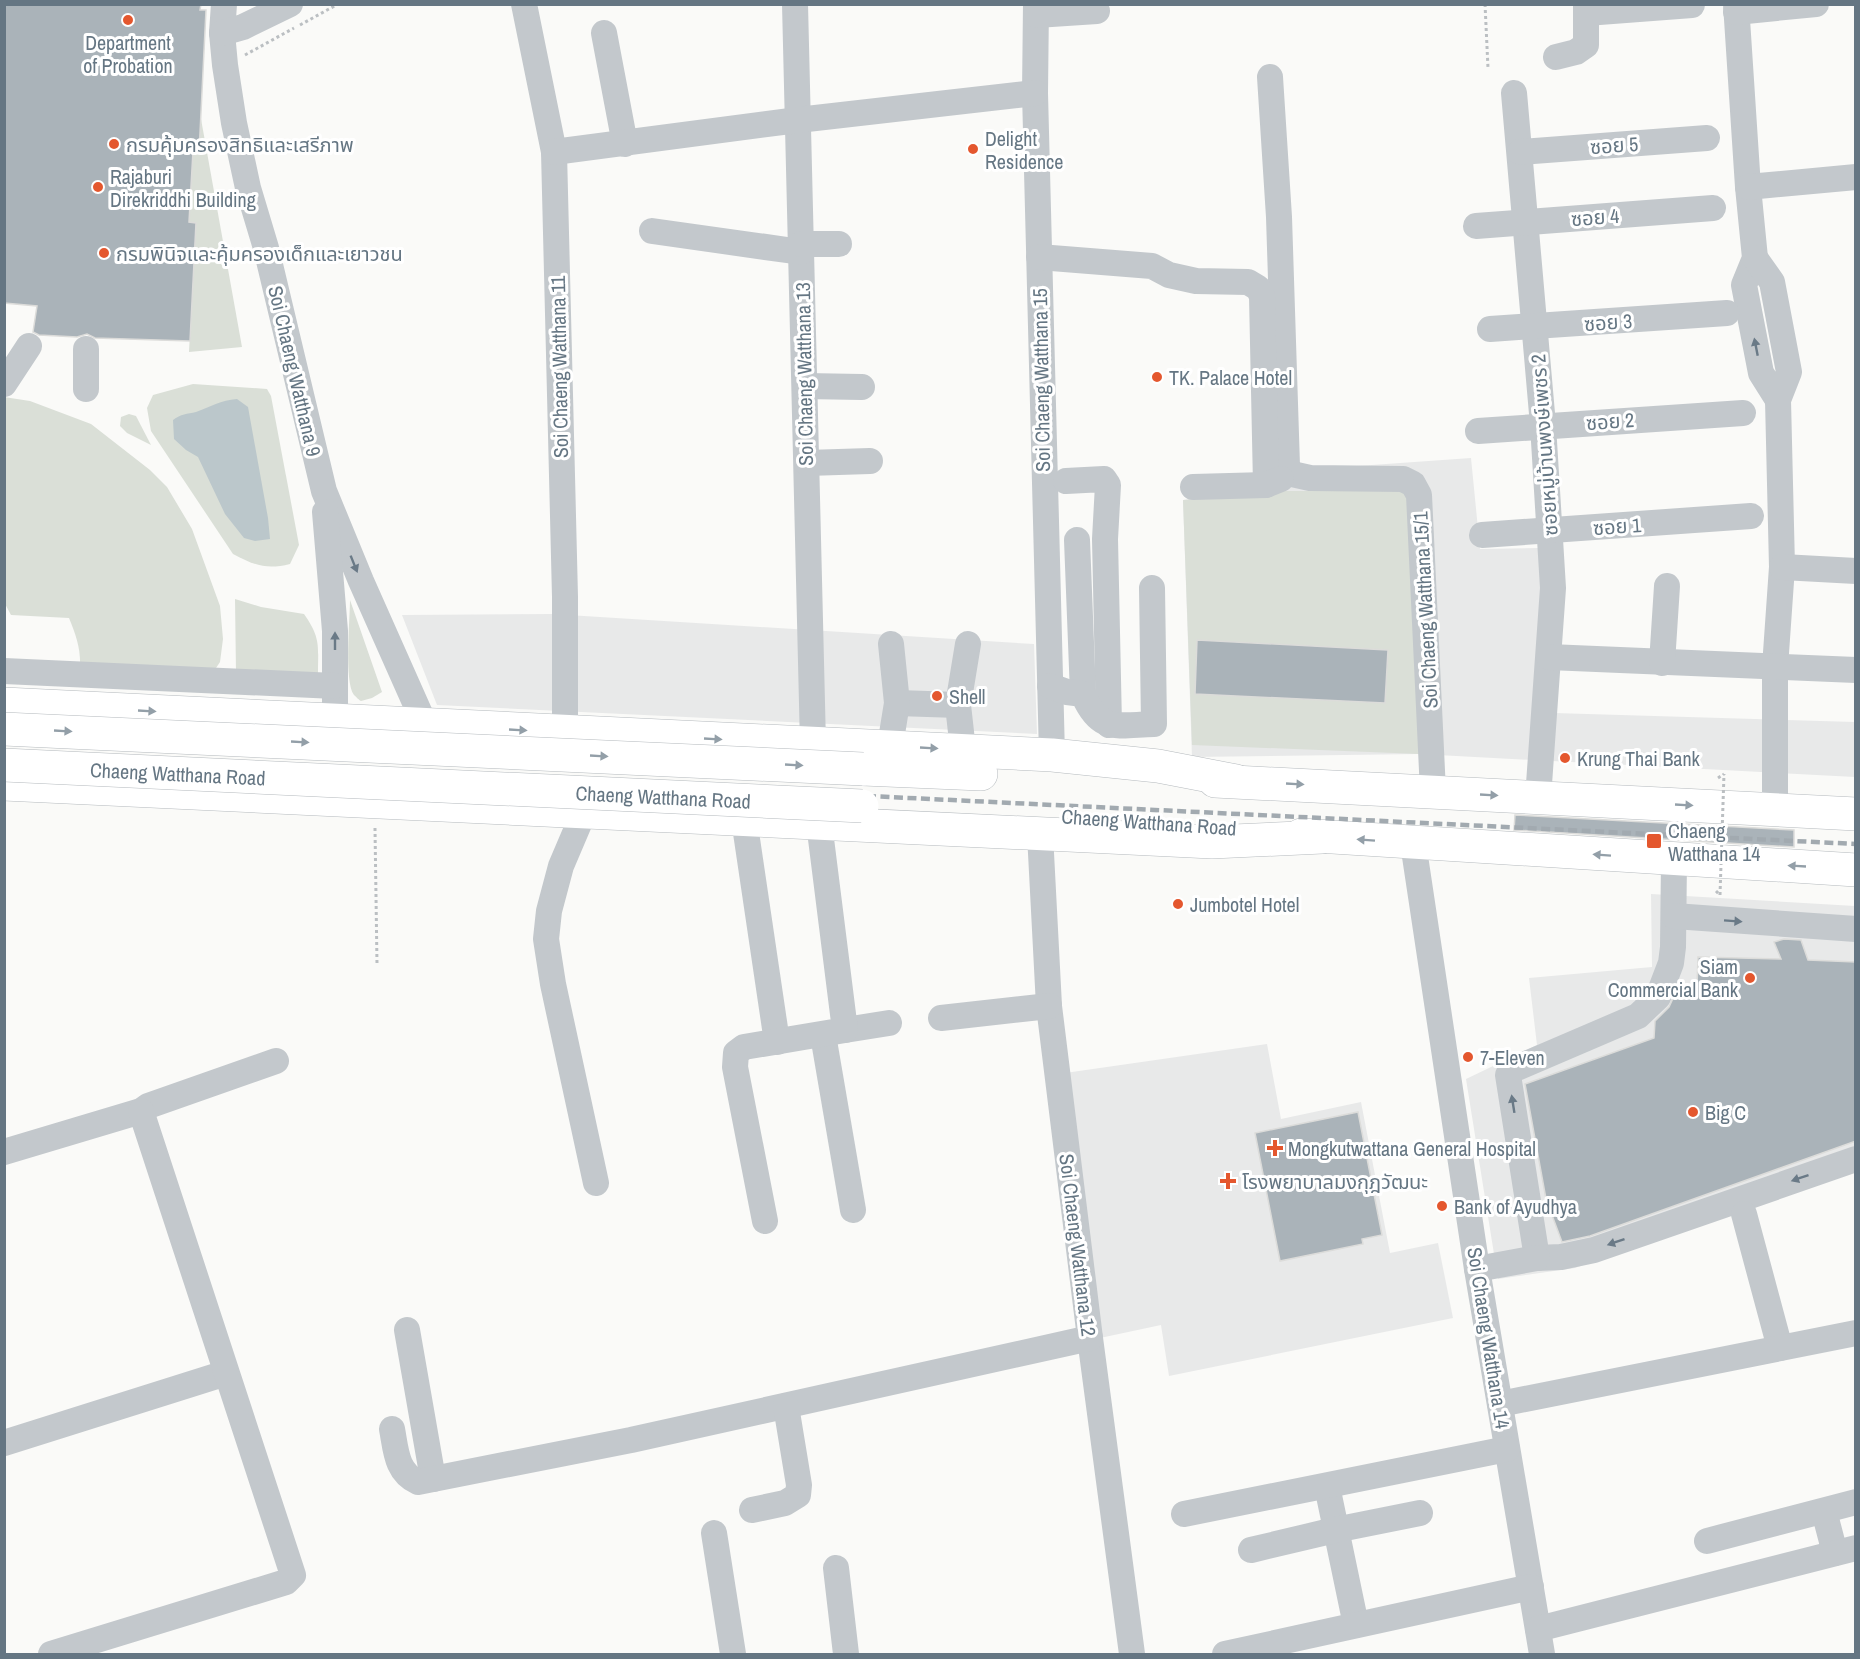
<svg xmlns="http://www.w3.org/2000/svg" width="1860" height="1659" font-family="'Archivo Narrow','Noto Sans Thai',sans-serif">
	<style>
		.built { fill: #e8e9e9 }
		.green { fill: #dadfd7 }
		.water { fill: #bbc7cb }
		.building { fill: #aab3b9; stroke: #dcdcda; stroke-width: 1.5 }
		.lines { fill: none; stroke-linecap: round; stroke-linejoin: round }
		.major-casing { stroke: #b5babe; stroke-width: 34 }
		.path { stroke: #bbbfc2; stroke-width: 3; stroke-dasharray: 3 3; stroke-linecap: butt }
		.minor { stroke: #c3c8cc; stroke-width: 26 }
		.major { stroke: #fff; stroke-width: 33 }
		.rail { stroke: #a2aab0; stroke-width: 4.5; stroke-dasharray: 9 4.5; stroke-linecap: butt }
		.major-bridge-casing { stroke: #b5babe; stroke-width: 34; stroke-linecap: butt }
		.path-bridge { stroke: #bbbfc2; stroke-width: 3; stroke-dasharray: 3 3; stroke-linecap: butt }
		.major-bridge { stroke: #fff; stroke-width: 33 }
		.oneway { fill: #6a7a87 }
		.oneway2 { fill: #939fa8 }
		.poi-dot { fill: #e4572e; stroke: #fff; stroke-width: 2 }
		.labels { text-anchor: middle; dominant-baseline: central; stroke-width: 6; stroke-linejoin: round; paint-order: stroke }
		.poi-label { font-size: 20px; fill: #657683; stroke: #fff; text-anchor: start }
		.street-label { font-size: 20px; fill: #657683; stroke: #fff }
	</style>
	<rect width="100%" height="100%" fill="#fafaf8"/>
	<g class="built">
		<path d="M1471,458L1480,549L1539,548L1554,713L1855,722V777L1419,754L1192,757L1183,500L1283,491L1301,470Z"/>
		<path d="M552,614L1034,644L1037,734L437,705L402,615Z"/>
		<path d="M1651,894L1855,906V1164L1575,1268L1498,1279L1466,1079L1537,1045L1529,978L1652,967Z"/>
		<path d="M1267,1044L1281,1119L1361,1102L1390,1253L1438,1243L1453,1318L1169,1376L1161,1325L1100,1338L1065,1073Z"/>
	</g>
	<g class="green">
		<path d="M201,119L242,347L189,352L196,223L189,222L193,151L199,152Z"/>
		<path d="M193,384L267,389L271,396L299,545L290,564C266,570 254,565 233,554L151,431L147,408L153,395Z"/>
		<path d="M4,397L30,401L91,424L150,470L167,487L192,529L220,606L223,639L220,662L216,668L208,672L80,668C81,649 76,635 69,618L11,615L4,602Z"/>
		<path d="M129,414L136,416L151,445L127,433L120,426L121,417Z"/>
		<path d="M1283,491H1406L1411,502L1419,754L1192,745L1183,500Z"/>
		<path d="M235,599L261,607L304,614C321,638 318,646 318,673H236Z"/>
		<path d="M350,600L382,692L372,698L361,701C360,701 355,696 354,695C344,682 350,619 350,600Z"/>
	</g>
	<path class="water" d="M237,399L248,407L268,518L270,539L255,541L244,538L225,514L198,457L186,450L174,439L173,420C181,414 187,414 196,412C210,407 221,400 237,399Z"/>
	<g class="building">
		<path d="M4,4H201L200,10H206L199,153L193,151L189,222L196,223L190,341L95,338L87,334L77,337L39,335L33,332L37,306L4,303Z"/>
		<path d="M1197,640L1388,650L1385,703L1195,694Z"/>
		<path d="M1515,815L1794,830V847L1514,830Z"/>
		<path d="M1784,939L1801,940L1808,960L1856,962V1141L1590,1236L1562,1242L1546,1199L1525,1084L1654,1038L1655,1021L1669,1007L1675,994L1697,986L1698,957L1781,959L1774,942Z"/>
		<path d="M1358,1112L1382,1235L1362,1239L1363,1244L1280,1261L1255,1133Z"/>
	</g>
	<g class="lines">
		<defs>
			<g id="major">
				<path d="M4,704L1052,755L1158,766L1236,781"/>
				<path d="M863,769L981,774"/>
				<path d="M1215,781L1856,814"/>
				<path d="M4,784L1212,842L1322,837"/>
				<path d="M1301,835L1856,870"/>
			</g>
		</defs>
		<use href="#major" class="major-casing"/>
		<g class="path">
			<path d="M1485,4L1488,68"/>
			<path d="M300,25L338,4"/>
			<path d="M245,55L294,28"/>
			<path d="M1718,778L1724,774"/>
			<path d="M375,828L377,964"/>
			<path d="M1716,891L1720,895"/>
		</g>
		<g class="minor">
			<path d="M224,4L222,33L225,65L234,123L248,188L266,248L324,491L361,581L425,725"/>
			<path d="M524,4L554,152L565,597V732"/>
			<path d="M795,4L813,744"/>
			<path d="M1036,4L1035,93L1052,755"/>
			<path d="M1736,4L1748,187L1755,258L1744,285L1761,373L1778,400"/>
			<path d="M1736,12L1816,4"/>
			<path d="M1586,13L1692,5"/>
			<path d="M1036,15L1097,11"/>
			<path d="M222,33L243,27L290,4"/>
			<path d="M604,33L625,144"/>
			<path d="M1556,57L1576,52L1586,45V4"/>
			<path d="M1270,77L1279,217L1287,466L1292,474L1310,478L1403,479L1413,484L1419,495L1433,792"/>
			<path d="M1514,93L1543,425L1553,588L1538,798"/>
			<path d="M554,152L798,120L1035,93"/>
			<path d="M1520,152L1707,138"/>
			<path d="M1748,187L1856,177"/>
			<path d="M1476,226L1713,208"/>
			<path d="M652,231L801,252"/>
			<path d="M801,244H839"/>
			<path d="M1039,257L1152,266L1169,275L1196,281L1248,282L1258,288L1262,296L1266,485"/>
			<path d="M1755,258L1772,282L1789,372L1778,400L1782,567L1775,667V809"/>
			<path d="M1490,329L1727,313"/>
			<path d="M4,384L29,346"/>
			<path d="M805,386L862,387"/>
			<path d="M86,389V349"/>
			<path d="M1478,431L1743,413"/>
			<path d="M807,463L870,461"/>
			<path d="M1066,481L1104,479L1108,485L1105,539L1109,725"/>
			<path d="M1193,487L1266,485L1281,479"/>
			<path d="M325,512L335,631V703"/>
			<path d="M1482,535L1751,516"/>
			<path d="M1077,540L1083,694"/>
			<path d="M1782,567L1856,571"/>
			<path d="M1549,657L1856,670"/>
			<path d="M1662,663L1667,586"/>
			<path d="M4,671L335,686"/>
			<path d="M1050,686L1067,692L1083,694C1100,734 1117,725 1154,724L1152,588"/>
			<path d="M897,703L958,705L968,644"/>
			<path d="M958,705L963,750"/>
			<path d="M890,746L897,703L891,644"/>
			<path d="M584,812L561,866L549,911L546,939L553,984L596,1183"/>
			<path d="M744,819L777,1042"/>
			<path d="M1040,834L1049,1006L1090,1338L1132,1654"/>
			<path d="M1413,843L1477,1269L1542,1654"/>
			<path d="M1674,860L1673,947L1671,963L1658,997L1638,1016L1519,1067L1511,1070L1508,1075L1537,1258L1561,1257L1594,1250L1856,1159"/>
			<path d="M1674,916L1856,929"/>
			<path d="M941,1018L1049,1006"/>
			<path d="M845,1030L889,1023"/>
			<path d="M823,1035L853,1210"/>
			<path d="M4,1152L141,1111L148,1106L276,1061"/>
			<path d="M1744,1214L1780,1348"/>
			<path d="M765,1221L735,1067L736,1053L744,1047L845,1030L819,823"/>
			<path d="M1477,1269L1537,1258"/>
			<path d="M407,1330L433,1479"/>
			<path d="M1500,1404L1856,1333"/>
			<path d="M392,1429C396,1450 396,1472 418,1482L631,1440L1090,1338"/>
			<path d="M4,1443L226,1373"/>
			<path d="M1327,1486L1356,1625"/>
			<path d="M752,1510L785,1503L798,1495L799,1485L786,1406"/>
			<path d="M1824,1511L1835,1553"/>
			<path d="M1184,1514L1507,1449"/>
			<path d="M714,1533L733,1654"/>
			<path d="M1707,1541L1856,1502"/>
			<path d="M1251,1550L1335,1530L1420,1513"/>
			<path d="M836,1568L846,1654"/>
			<path d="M1538,1629L1856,1548"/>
			<path d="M51,1654L286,1582L293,1575L141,1111"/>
			<path d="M1225,1654L1531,1587"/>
		</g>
		<use href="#major" class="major"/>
		<path class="rail" d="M4,754L1856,844"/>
		<defs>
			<g id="major-bridge">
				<path d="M4,729L863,769"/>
				<path id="s1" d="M4,765L862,806"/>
			</g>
		</defs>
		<use href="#major-bridge" class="major-bridge-casing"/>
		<path class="path-bridge" d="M1720,895L1724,774"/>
		<use href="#major-bridge" class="major-bridge"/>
	</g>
	<defs><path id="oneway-solid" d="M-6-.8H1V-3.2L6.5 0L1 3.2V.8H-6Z" transform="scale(1.5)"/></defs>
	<g class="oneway">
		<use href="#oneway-solid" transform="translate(1756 347) rotate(-101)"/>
		<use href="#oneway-solid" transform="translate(354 564) rotate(68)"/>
		<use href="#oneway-solid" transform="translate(335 641) rotate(-90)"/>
		<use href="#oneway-solid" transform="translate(1733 921) rotate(4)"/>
		<use href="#oneway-solid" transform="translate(1513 1104) rotate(-99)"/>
		<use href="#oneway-solid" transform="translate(1800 1178) rotate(161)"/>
		<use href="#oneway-solid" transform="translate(1616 1242) rotate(161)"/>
	</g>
	<g class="oneway2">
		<use href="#oneway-solid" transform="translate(147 711) rotate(3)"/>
		<use href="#oneway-solid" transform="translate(518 730) rotate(3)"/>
		<use href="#oneway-solid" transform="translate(63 731) rotate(3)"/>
		<use href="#oneway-solid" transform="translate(713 739) rotate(3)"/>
		<use href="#oneway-solid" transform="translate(300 742) rotate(3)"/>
		<use href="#oneway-solid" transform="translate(929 748) rotate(3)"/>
		<use href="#oneway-solid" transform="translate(599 756) rotate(3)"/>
		<use href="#oneway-solid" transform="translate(794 765) rotate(3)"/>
		<use href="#oneway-solid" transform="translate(1295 784) rotate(3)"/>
		<use href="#oneway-solid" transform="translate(1489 795) rotate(3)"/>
		<use href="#oneway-solid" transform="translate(1684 805) rotate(3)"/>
		<use href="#oneway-solid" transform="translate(1366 840) rotate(-176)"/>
		<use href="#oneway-solid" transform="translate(1602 855) rotate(-176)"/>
		<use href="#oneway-solid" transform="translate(1797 866) rotate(-177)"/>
	</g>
	<g class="poi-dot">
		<circle cx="128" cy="20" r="6"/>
		<circle cx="114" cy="144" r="6"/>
		<circle cx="973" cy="149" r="6"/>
		<circle cx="98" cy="187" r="6"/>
		<circle cx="104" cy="253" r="6"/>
		<circle cx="1157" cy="377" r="6"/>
		<circle cx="937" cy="696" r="6"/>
		<circle cx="1565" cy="758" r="6"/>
		<rect x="1646" y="833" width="16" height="16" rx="3"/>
		<circle cx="1178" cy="904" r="6"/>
		<circle cx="1750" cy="978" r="6"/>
		<circle cx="1468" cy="1057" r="6"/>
		<circle cx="1693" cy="1112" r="6"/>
		<path d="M1272 1139h6v6h6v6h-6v6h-6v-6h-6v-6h6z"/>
		<path d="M1225 1172h6v6h6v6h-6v6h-6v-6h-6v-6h6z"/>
		<circle cx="1442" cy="1206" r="6"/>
	</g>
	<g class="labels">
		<g class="poi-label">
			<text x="128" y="42" text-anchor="middle">Department<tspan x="128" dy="23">of Probation</tspan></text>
			<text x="985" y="138">Delight<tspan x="985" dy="23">Residence</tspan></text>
			<text x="126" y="144">กรมคุ้มครองสิทธิและเสรีภาพ</text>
			<text x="110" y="176">Rajaburi<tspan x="110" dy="23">Direkriddhi Building</tspan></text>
			<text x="116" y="253">กรมพินิจและคุ้มครองเด็กและเยาวชน</text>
			<text x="1169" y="377">TK. Palace Hotel</text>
			<text x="949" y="696">Shell</text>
			<text x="1577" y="758">Krung Thai Bank</text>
			<text x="1668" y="830">Chaeng<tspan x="1668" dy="23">Watthana 14</tspan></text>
			<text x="1190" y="904">Jumbotel Hotel</text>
			<text x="1738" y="966" text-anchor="end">Siam<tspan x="1738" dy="23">Commercial Bank</tspan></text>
			<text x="1480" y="1057">7-Eleven</text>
			<text x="1705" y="1112">Big C</text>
			<text x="1288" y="1148">Mongkutwattana General Hospital</text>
			<text x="1242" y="1181">โรงพยาบาลมงกุฎวัฒนะ</text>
			<text x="1454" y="1206">Bank of Ayudhya</text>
		</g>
		<g class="street-label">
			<text transform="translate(1614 145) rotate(-4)">ซอย 5</text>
			<text transform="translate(1595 217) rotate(-4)">ซอย 4</text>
			<text transform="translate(1608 322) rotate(-4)">ซอย 3</text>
			<text transform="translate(559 367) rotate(-91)">Soi Chaeng Watthana 11</text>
			<text transform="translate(295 371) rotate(77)">Soi Chaeng Watthana 9</text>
			<text transform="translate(804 374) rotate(-91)">Soi Chaeng Watthana 13</text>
			<text transform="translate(1041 380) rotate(-91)">Soi Chaeng Watthana 15</text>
			<text transform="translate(1610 421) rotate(-4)">ซอย 2</text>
			<text transform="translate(1544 445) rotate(-94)">ซอยหมู่บ้านพงษ์เพชร 2</text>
			<text transform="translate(1617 526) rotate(-4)">ซอย 1</text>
			<text transform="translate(1425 610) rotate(-93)">Soi Chaeng Watthana 15/1</text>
			<text stroke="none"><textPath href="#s1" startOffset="174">Chaeng Watthana Road</textPath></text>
			<text stroke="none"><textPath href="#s1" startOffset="660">Chaeng Watthana Road</textPath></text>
			<text transform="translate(1149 822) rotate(4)">Chaeng Watthana Road</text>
			<text transform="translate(1078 1245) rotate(83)">Soi Chaeng Watthana 12</text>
			<text transform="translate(1489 1338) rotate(81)">Soi Chaeng Watthana 14</text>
		</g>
	</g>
	<rect width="1860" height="1659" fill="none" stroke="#657683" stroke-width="12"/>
</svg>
